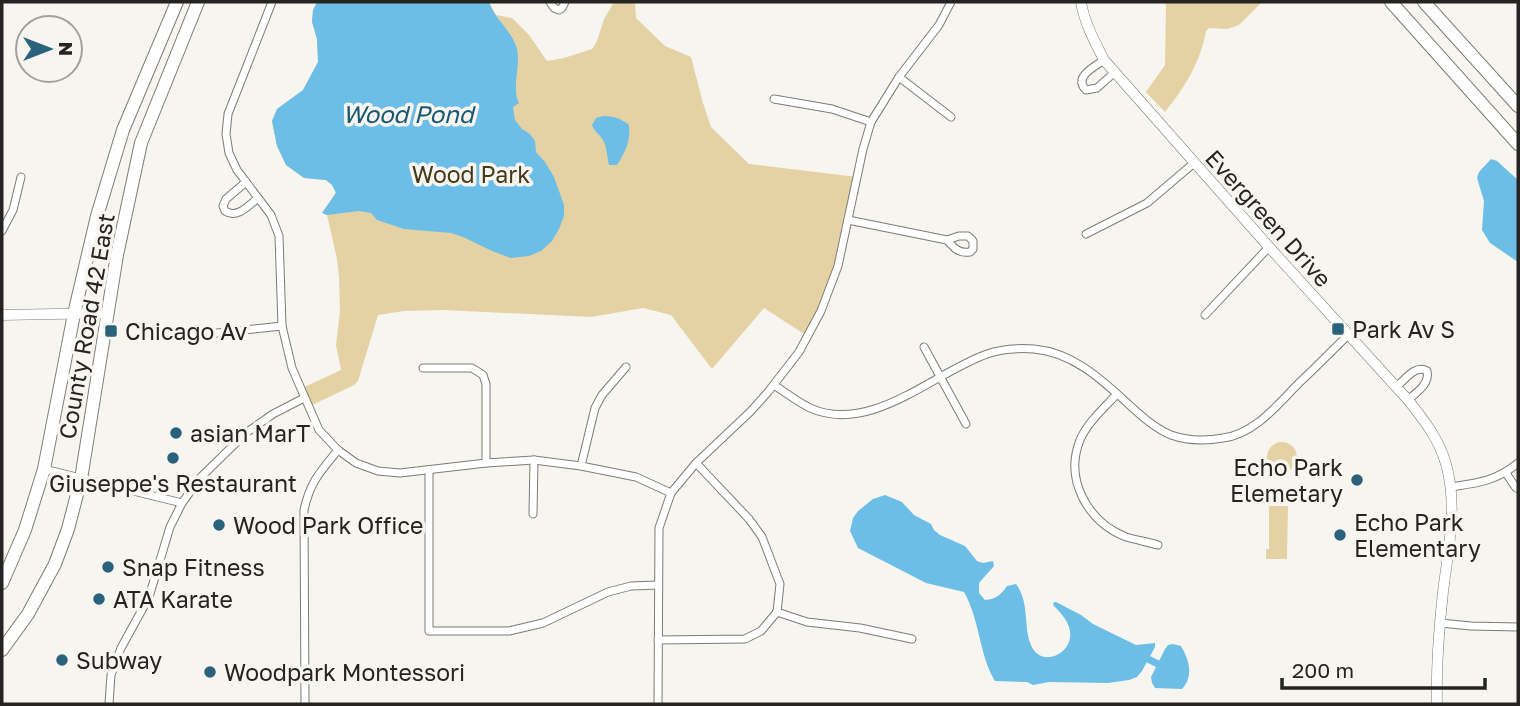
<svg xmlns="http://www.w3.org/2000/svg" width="1520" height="706" font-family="'Golos Text',sans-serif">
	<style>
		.green { fill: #e5d2a4 }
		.water { fill: #6dbee7 }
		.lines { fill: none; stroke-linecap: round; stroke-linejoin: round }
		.canal { stroke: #6dbee7; stroke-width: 7 }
		.street-casing { stroke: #7d7b76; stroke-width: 9 }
		.secondary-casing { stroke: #7d7b76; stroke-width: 11 }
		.highway-casing { stroke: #7d7b76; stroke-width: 14 }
		.street { stroke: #fff; stroke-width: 7 }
		.secondary { stroke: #fff; stroke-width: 10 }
		.highway { stroke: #fff; stroke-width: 12 }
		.poi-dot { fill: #2a627c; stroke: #f7f5ef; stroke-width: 2.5 }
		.labels { text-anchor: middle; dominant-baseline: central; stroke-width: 7; stroke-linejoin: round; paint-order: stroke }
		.park-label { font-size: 23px; fill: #463919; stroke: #f7f5ef }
		.street-label { font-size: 23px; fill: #252422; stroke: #f7f5ef }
		.poi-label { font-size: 23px; fill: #252422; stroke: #f7f5ef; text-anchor: start }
		.water-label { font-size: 24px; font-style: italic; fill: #185874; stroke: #f7f5ef }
	</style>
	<rect width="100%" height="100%" fill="#f7f5ef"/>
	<g class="green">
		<path d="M317,2H489L496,15L512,18L529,35L547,61L564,58L592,49L597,41L604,19L614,2H635L636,18L665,46L691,57L703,103L711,127L749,164L857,177L838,266L807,336L764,308L712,369L671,315L643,308L591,317L444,310L404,311L378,315L358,381L354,385L308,407L300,389L341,370L336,345L340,311L339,277L337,259L327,215L322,213L336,192L332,185L326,180L304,178L286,165L277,146L272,121L277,109L303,90L318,62L317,39L312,22L313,10Z"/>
		<path d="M1164,2H1262L1239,25L1227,29L1209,28L1206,31C1200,63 1185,87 1165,112L1146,92L1165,65L1166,5Z"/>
		<circle cx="1282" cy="457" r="15"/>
		<path d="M1269,506H1288L1287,559H1266V549H1269Z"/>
	</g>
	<g class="water">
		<path d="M317,2H489C495,20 512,30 517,49C521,67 511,87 519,103L513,107L515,120L522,129L530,134L535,141L536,152L545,162L554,177L564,205V216L559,229L552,241L541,251L529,256L511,258L492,251L463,237L451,233L404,229L377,220L371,213L359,211L327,215L322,213L336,193L332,185L326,180L304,178L286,165L277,146L272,121L277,109L303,90L318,62L317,39L312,22L313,10Z"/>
		<path d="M603,116C614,116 620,118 629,125C631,140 625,153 617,165H609C607,157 607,147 603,140C599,133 595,133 592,125L596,118Z"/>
		<path d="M1491,159L1497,161L1518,180V262L1490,243L1482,230L1484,201L1477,178L1479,172Z"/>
		<path d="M885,495L902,502L914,515L931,524L934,530L940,535L965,546L977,561L983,563L993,561L994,566L979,583V593L985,600C996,599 1001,595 1007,586L1016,584C1031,604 1022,631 1033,649C1045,668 1077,651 1069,627C1066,618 1059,611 1053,605L1054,602H1056L1081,615L1093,624L1136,645L1155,643V647L1142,671L1137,677L1129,680L1108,683L1049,682L1033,685L1027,682L995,681C979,655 980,620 964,592L926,583L858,548L850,531L853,518L858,511L873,499Z"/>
		<path d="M1173,644L1181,646C1189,660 1194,676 1182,689L1155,688L1152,683L1151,677L1165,649L1168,645Z"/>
	</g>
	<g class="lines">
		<path class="canal" d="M1148,659L1158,664"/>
		<defs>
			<g id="street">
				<path d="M272,2L228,114L226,134L229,153L237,170L271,215L279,236L282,326L292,368L319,430L338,450L356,463L378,471L400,473L486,463L534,460L581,466L636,477L671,493"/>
				<path d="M550,2L554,8L559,10L562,8L565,2"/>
				<path d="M1104,60C1094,67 1073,77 1086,90L1097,88L1115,72"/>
				<path d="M899,77L951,117"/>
				<path d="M774,99L832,109L871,122"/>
				<path d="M246,182L226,199L223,206L225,211C237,219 248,206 258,198"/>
				<path d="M848,220L947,240C954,248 959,254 970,252L973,249V241L968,236H959L947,240"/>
				<path d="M2,231L13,210L21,177"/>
				<path d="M1086,234L1147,203L1194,163"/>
				<path d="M1205,315L1269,247"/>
				<path d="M190,336L282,326"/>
				<path d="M924,347L966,424"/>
				<path d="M423,368H472L483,375L486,384V463"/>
				<path d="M774,385C786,393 798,402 810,408C871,435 933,373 987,354C1001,349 1019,348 1034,349C1077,353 1106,384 1136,411C1146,420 1158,430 1171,435C1188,441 1206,441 1223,438C1255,434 1278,404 1299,383C1316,367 1332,351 1348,335"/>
				<path d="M1396,387C1405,380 1415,364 1427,371C1430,384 1417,392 1408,400"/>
				<path d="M1117,394C1104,408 1087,423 1080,440C1064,480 1088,522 1126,537C1136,540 1148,542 1158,545"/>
				<path d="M696,463L749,519L762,537L780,584L777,612"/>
				<path d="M581,466L595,408L602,395L626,367"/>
				<path d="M44,469L182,503"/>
				<path d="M429,470V631H509L543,623L608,592L631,586L658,585"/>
				<path d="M1506,473L1516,488"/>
				<path d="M1451,487C1478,483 1496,481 1518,463"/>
				<path d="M533,514L534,460"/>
				<path d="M777,612L807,622L860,628L912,639"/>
				<path d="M1440,623L1471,626L1518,627"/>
				<path d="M658,640L745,639L761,631L777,612"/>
				<path d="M109,704L111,675L121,648L149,597L170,527L182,503L201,477L246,433L273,414L304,398"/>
				<path d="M305,704L304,510C310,482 320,472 338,450"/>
				<path d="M658,704L659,528L671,493L696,463L750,412L768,392L799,352L821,311L838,266L863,149L871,122L899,77L939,25L951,2"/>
			</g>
			<g id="secondary">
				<path d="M1081,2C1084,22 1095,42 1104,60L1269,247L1408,400C1424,420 1439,439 1446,464C1458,506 1448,550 1443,592C1439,629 1436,666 1437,704"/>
				<path d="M2,315L108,313"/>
			</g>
			<g id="highway">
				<path d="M1391,2L1518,144"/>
				<path d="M1424,2L1518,106"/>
				<path d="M2,583L25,530L44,469L74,314L97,216L123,130L177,2"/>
				<path d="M2,650L28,614L55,564L68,529L81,479L117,255L141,143L198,2"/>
			</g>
		</defs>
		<use href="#street" class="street-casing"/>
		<use href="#secondary" class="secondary-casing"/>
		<use href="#highway" class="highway-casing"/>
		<use href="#street" class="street"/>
		<use href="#secondary" class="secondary"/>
		<use href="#highway" class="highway"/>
	</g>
	<g class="poi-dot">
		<rect x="1331" y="322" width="14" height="14" rx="3.5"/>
		<rect x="104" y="324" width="14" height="14" rx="3.5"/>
		<circle cx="176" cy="433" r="7"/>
		<circle cx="173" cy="458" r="7"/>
		<circle cx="1357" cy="480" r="7"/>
		<circle cx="219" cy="525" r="7"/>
		<circle cx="1340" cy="535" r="7"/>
		<circle cx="108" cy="567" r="7"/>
		<circle cx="99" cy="599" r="7"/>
		<circle cx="62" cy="660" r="7"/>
		<circle cx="210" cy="672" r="7"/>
	</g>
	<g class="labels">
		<g class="park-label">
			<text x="471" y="174">Wood Park</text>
		</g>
		<g class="street-label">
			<text transform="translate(1269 218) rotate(48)">Evergreen Drive</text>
			<text transform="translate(86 326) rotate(-80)">County Road 42 East</text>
		</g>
		<g class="poi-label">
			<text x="1352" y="329">Park Av S</text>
			<text x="125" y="331">Chicago Av</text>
			<text x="190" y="433">asian MarT</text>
			<text x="1343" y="467" text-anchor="end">Echo Park<tspan x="1343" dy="26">Elemetary</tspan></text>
			<text x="173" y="483" text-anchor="middle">Giuseppe's Restaurant</text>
			<text x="1354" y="522">Echo Park<tspan x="1354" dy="26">Elementary</tspan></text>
			<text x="233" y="525">Wood Park Office</text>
			<text x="122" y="567">Snap Fitness</text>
			<text x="113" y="599">ATA Karate</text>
			<text x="76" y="660">Subway</text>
			<text x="224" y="672">Woodpark Montessori</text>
		</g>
		<g class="water-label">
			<text x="408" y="113">Wood Pond</text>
		</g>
	</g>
	<rect width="1520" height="706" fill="none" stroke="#252422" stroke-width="7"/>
	<g transform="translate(49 49) rotate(90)"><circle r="33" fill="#f7f5ef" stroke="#a3a19d" stroke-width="2"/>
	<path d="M0-5L12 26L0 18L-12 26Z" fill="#2a627c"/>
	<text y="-10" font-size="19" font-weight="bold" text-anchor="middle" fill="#252422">N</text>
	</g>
	<path d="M1282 678v10h203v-10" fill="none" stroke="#252422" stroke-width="3.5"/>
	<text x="1292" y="678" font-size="21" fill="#252422" stroke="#f7f5ef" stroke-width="5" paint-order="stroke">200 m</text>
</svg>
